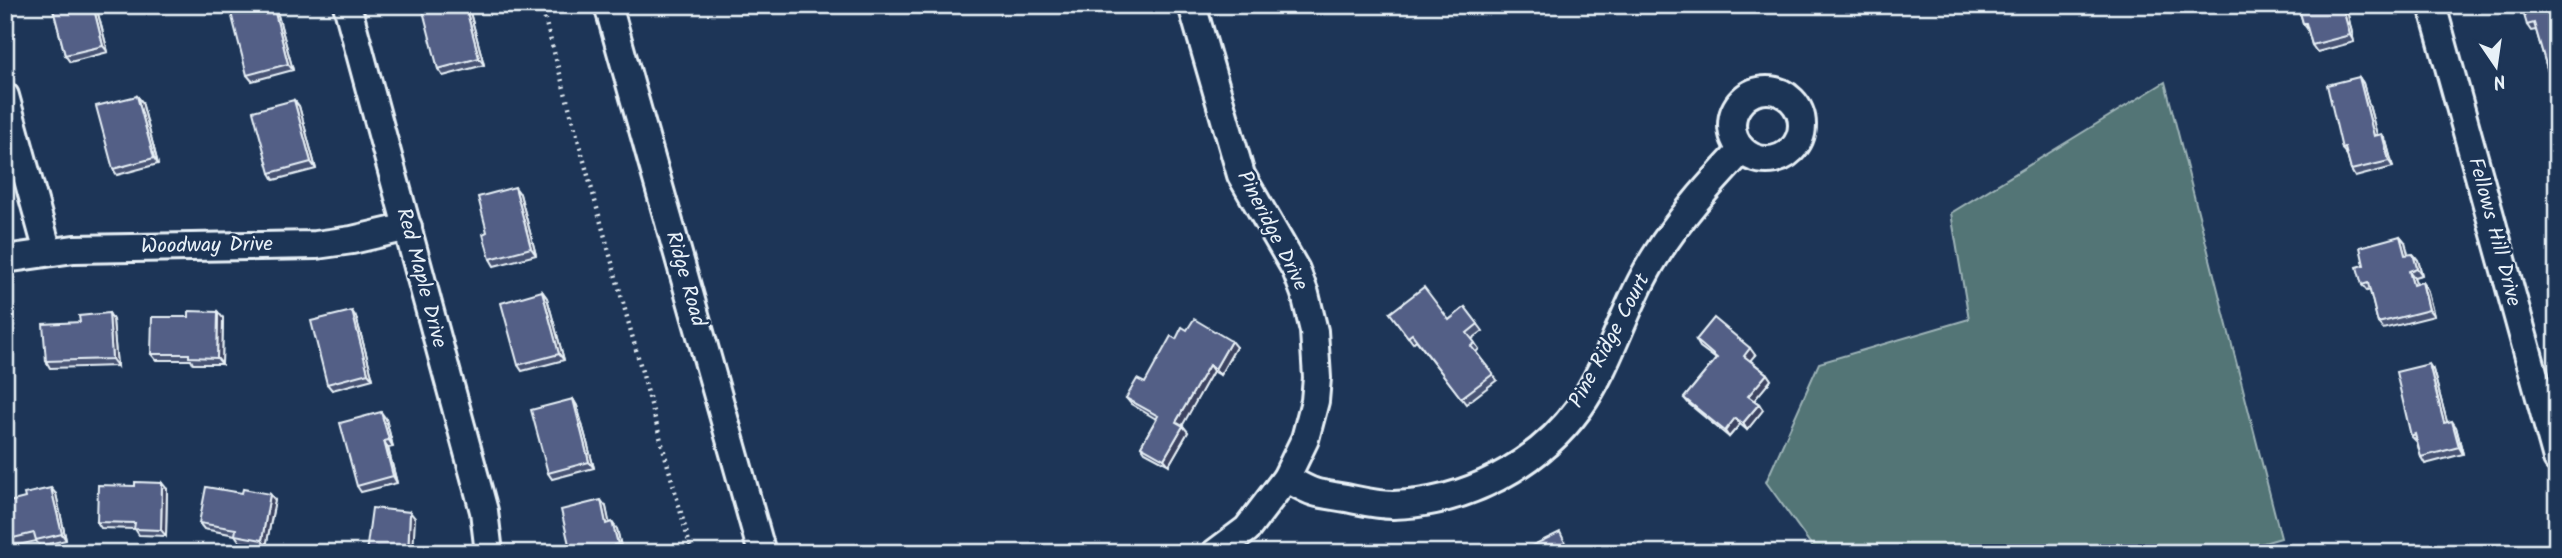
<svg xmlns="http://www.w3.org/2000/svg" width="2562" height="558" font-family="Kalam,sans-serif">
	<style>
		.green { fill: #527576; stroke: #9db3b7; stroke-width: 2 }
		.lines { fill: none; stroke-linecap: round; stroke-linejoin: round }
		.minor-casing { stroke: #e8f1f8; stroke-width: 32 }
		.path { stroke: #e8f1f8; stroke-width: 4.5; stroke-dasharray: 2 5; stroke-linecap: butt }
		.minor { stroke: #1d3557; stroke-width: 26 }
		.wall { fill: #475273; stroke: #e8f1f8; stroke-width: 2 }
		.shaded-wall { fill: #3a425e; stroke: #e8f1f8; stroke-width: 2 }
		.building { fill: #535f86; stroke: #e8f1f8; stroke-width: 2 }
		.labels { text-anchor: middle; dominant-baseline: central; stroke-width: 5; stroke-linejoin: round; paint-order: stroke }
		.street-label { font-size: 21px; fill: #e8f1f8; stroke: #1d3557 }
	</style>
	<rect width="100%" height="100%" fill="#1d3557"/>
	<filter id="ink" filterUnits="userSpaceOnUse"><feTurbulence type="fractalNoise" baseFrequency=".0143" numOctaves="2"/><feDisplacementMap in="SourceGraphic" scale="14" xChannelSelector="R" yChannelSelector="G"/><feConvolveMatrix kernelMatrix="1 2 1 2 8 2 1 2 1" color-interpolation-filters="sRGB"/></filter>
	<g filter="url(#ink)">
		<path class="green" d="M2165,82L2281,538L2229,553H1817L1766,482L1819,363L1969,319L1951,213Z"/>
		<g class="lines">
			<defs>
				<g id="minor">
					<path d="M347,5L484,511L489,553"/>
					<path d="M608,5L762,553"/>
					<path d="M1192,5L1241,175L1296,270L1305,294L1314,331L1317,378L1315,401L1305,439L1286,478L1247,529L1215,553"/>
					<path d="M2432,5L2557,459"/>
					<circle cx="1767" cy="125" r="35"/>
					<path d="M5,96L48,252"/>
					<path d="M5,259L74,249L316,245L352,240L408,227"/>
					<path d="M1286,478C1295,483 1305,489 1314,492C1324,495 1335,496 1346,498C1361,501 1377,505 1393,505C1465,503 1537,466 1579,408C1611,363 1625,304 1655,257C1680,217 1710,184 1742,150"/>
				</g>
			</defs>
			<use href="#minor" class="minor-casing"/>
			<path class="path" d="M541,5L692,553"/>
			<use href="#minor" class="minor"/>
		</g>
		<g class="wall">
			<path d="M52,5H110L111,7L97,10L108,52L70,62L65,55Z"/>
			<path d="M427,5H468L484,65L443,76L438,69Z"/>
			<path d="M2298,5H2337L2338,10L2343,9L2348,15L2354,42L2317,52L2312,45L2308,30L2303,23Z"/>
			<path d="M2557,5V88H2555L2551,82L2536,30L2531,31L2527,25Z"/>
			<path d="M276,8L293,70L252,81L247,75Z"/>
			<path d="M2359,77L2363,83L2377,135L2386,141L2393,167L2355,177L2351,170L2347,155L2342,149Z"/>
			<path d="M137,96L142,102L158,164L117,175L113,169Z"/>
			<path d="M294,100L299,106L316,169L274,180L270,173Z"/>
			<path d="M520,194L536,255L494,266L490,259L487,232Z"/>
			<path d="M2400,236L2405,242L2408,255L2413,254L2418,260L2422,275L2414,277L2416,284L2427,289L2434,316L2383,329L2378,323L2370,290L2367,291L2362,285L2364,265Z"/>
			<path d="M542,291L547,298L564,360L522,371L518,365Z"/>
			<path d="M1465,307L1483,331L1472,339L1479,349L1476,352L1497,380L1466,404L1416,340L1413,343L1390,313L1449,320Z"/>
			<path d="M109,313L113,320L117,366L50,368L46,361L80,322Z"/>
			<path d="M356,317L373,379L332,390L327,384Z"/>
			<path d="M223,318L222,364H193L191,360H156L151,354Z"/>
			<path d="M1187,330L1236,347L1220,375L1213,371L1182,425L1188,432L1169,465L1145,452L1141,446L1156,419L1131,404L1126,398L1145,383L1176,339Z"/>
			<path d="M1696,340L1755,355L1750,360L1767,374L1771,380L1754,400L1759,404L1763,410L1747,430L1740,424L1729,437L1689,404L1684,398L1716,359L1700,347Z"/>
			<path d="M5,369L11,391L5,392Z"/>
			<path d="M2433,370L2447,422L2456,427L2463,454L2425,464L2421,457L2417,442L2411,436Z"/>
			<path d="M573,399L577,406L594,468L552,479L548,473Z"/>
			<path d="M386,419L393,447L388,448L397,483L361,492L357,486Z"/>
			<path d="M167,489L166,536L139,535L135,529L101,528L97,522Z"/>
			<path d="M242,493L270,494L275,500L266,547L240,542L235,535L204,529L199,523Z"/>
			<path d="M56,494L66,540L40,546L36,541L5,548V503Z"/>
			<path d="M606,507L609,523L617,529L622,551L571,553Z"/>
		</g>
		<g class="shaded-wall">
			<path d="M93,5L97,10L108,52L103,46Z"/>
			<path d="M273,5H275L276,8L293,70L288,64Z"/>
			<path d="M465,5H468L484,65L479,58Z"/>
			<path d="M2343,9L2348,15L2354,42L2350,35Z"/>
			<path d="M2359,77L2363,83L2379,142L2374,136Z"/>
			<path d="M137,96L142,102L158,164L154,158Z"/>
			<path d="M294,100L299,106L316,169L311,162Z"/>
			<path d="M2382,134L2386,141L2393,167L2389,161Z"/>
			<path d="M515,187L520,194L536,255L531,248Z"/>
			<path d="M2400,236L2405,242L2410,262L2405,255Z"/>
			<path d="M2413,254L2418,260L2422,275L2417,268Z"/>
			<path d="M2409,271L2414,277L2418,291L2413,285Z"/>
			<path d="M2422,282L2427,289L2434,316L2429,310Z"/>
			<path d="M542,291L547,298L564,360L559,354Z"/>
			<path d="M352,311L356,317L373,379L368,373Z"/>
			<path d="M218,312L223,318L222,364L217,358Z"/>
			<path d="M109,313L113,320L117,366L112,359Z"/>
			<path d="M1231,341L1236,347L1220,375L1215,369Z"/>
			<path d="M1750,348L1755,355L1749,362L1744,356Z"/>
			<path d="M2429,364L2433,370L2449,429L2444,423Z"/>
			<path d="M1209,365L1213,371L1181,428L1176,422Z"/>
			<path d="M5,369L11,391L6,384Z"/>
			<path d="M1767,374L1771,380L1753,402L1748,396Z"/>
			<path d="M573,399L577,406L594,468L589,462Z"/>
			<path d="M1759,404L1763,410L1747,430L1743,423Z"/>
			<path d="M381,412L386,419L393,447L389,440Z"/>
			<path d="M1735,418L1740,424L1729,437L1725,431Z"/>
			<path d="M2452,421L2456,427L2463,454L2459,447Z"/>
			<path d="M1183,426L1188,432L1169,465L1164,459Z"/>
			<path d="M384,441L388,448L397,483L393,476Z"/>
			<path d="M162,483L167,489L166,536L161,530Z"/>
			<path d="M51,488L56,494L66,540L62,534Z"/>
			<path d="M270,494L275,500L266,547L262,540Z"/>
			<path d="M601,500L606,507L611,530L606,524Z"/>
			<path d="M410,512L415,518L413,553H408Z"/>
			<path d="M612,522L617,529L622,551L618,544Z"/>
		</g>
		<g class="building">
			<path d="M52,5H93L103,46L65,55Z"/>
			<path d="M229,5H273L288,64L247,75Z"/>
			<path d="M427,5H465L479,58L438,69L422,7Z"/>
			<path d="M2298,5H2334L2336,11L2343,9L2350,35L2312,45L2306,23H2303Z"/>
			<path d="M2521,5H2557V80L2551,82L2534,23L2527,25Z"/>
			<path d="M2359,77L2374,136L2382,134L2389,161L2351,170L2345,148L2342,149L2327,85Z"/>
			<path d="M137,96L154,158L113,169L96,106Z"/>
			<path d="M294,100L311,162L270,173L253,111Z"/>
			<path d="M515,187L531,248L490,259L483,234L487,232L478,197Z"/>
			<path d="M2400,236L2405,255L2413,254L2417,268L2409,271L2413,285L2422,282L2429,310L2378,323L2368,283L2362,285L2357,267L2364,265L2360,247Z"/>
			<path d="M1424,287L1449,320L1465,307L1478,324L1467,333L1475,343L1471,346L1493,374L1461,398L1412,334L1408,337L1390,313Z"/>
			<path d="M542,291L559,354L518,365L501,303Z"/>
			<path d="M189,311L218,312L217,358L189,357V354H151L152,317H189Z"/>
			<path d="M352,311L368,373L327,384L311,321Z"/>
			<path d="M109,313L112,359L46,361L43,324L80,322L79,316Z"/>
			<path d="M1714,318L1750,348L1744,356L1767,374L1748,396L1759,404L1743,423L1735,418L1725,431L1684,398L1717,358L1696,340Z"/>
			<path d="M1194,319L1231,341L1215,369L1209,365L1176,422L1183,426L1164,459L1141,446L1158,416L1126,398L1137,379L1145,383L1171,336L1176,339L1182,327L1187,330Z"/>
			<path d="M2429,364L2444,423L2452,421L2459,447L2421,457L2415,434L2411,436L2396,372Z"/>
			<path d="M573,399L589,462L548,473L531,410Z"/>
			<path d="M381,412L389,440L384,441L393,476L357,486L340,423Z"/>
			<path d="M135,482L162,483L161,530L134,529L135,523L97,522L98,485L135,486Z"/>
			<path d="M206,487L242,493L243,489L270,494L262,540L235,535L236,529L199,523Z"/>
			<path d="M51,488L62,534L36,540L34,533L5,540V503L25,498L24,494Z"/>
			<path d="M601,500L606,524L612,522L618,544L614,545L616,553H571L561,510Z"/>
			<path d="M372,508L410,512L408,553H366Z"/>
			<path d="M1560,532L1570,553H1517Z"/>
		</g>
	</g>
	<g class="labels">
		<g class="street-label">
			<text transform="translate(1272 231) rotate(63)">Pineridge Drive</text>
			<text transform="translate(2494 232) rotate(75)">Fellows Hill Drive</text>
			<text transform="translate(207 246) rotate(-1)">Woodway Drive</text>
			<text transform="translate(421 278) rotate(75)">Red Maple Drive</text>
			<text transform="translate(685 279) rotate(74)">Ridge Road</text>
			<text transform="translate(1610 341) rotate(-62)">Pine Ridge Court</text>
		</g>
	</g>
	<rect width="2562" height="558" fill="none" stroke="#1d3557" stroke-width="28"/>
	<rect x="14" y="14" width="2534" height="530" fill="none" stroke="#e8f1f8" stroke-width="2.5" filter="url(#ink)"/>
	<g transform="translate(2496 66) rotate(167)" stroke="#1d3557" stroke-width="5" paint-order="stroke">
	<path d="M0-5L12 26L0 18L-12 26Z" fill="#e8f1f8"/>
	<text y="-10" font-size="19" font-weight="bold" text-anchor="middle" fill="#e8f1f8">N</text>
	</g>
</svg>
